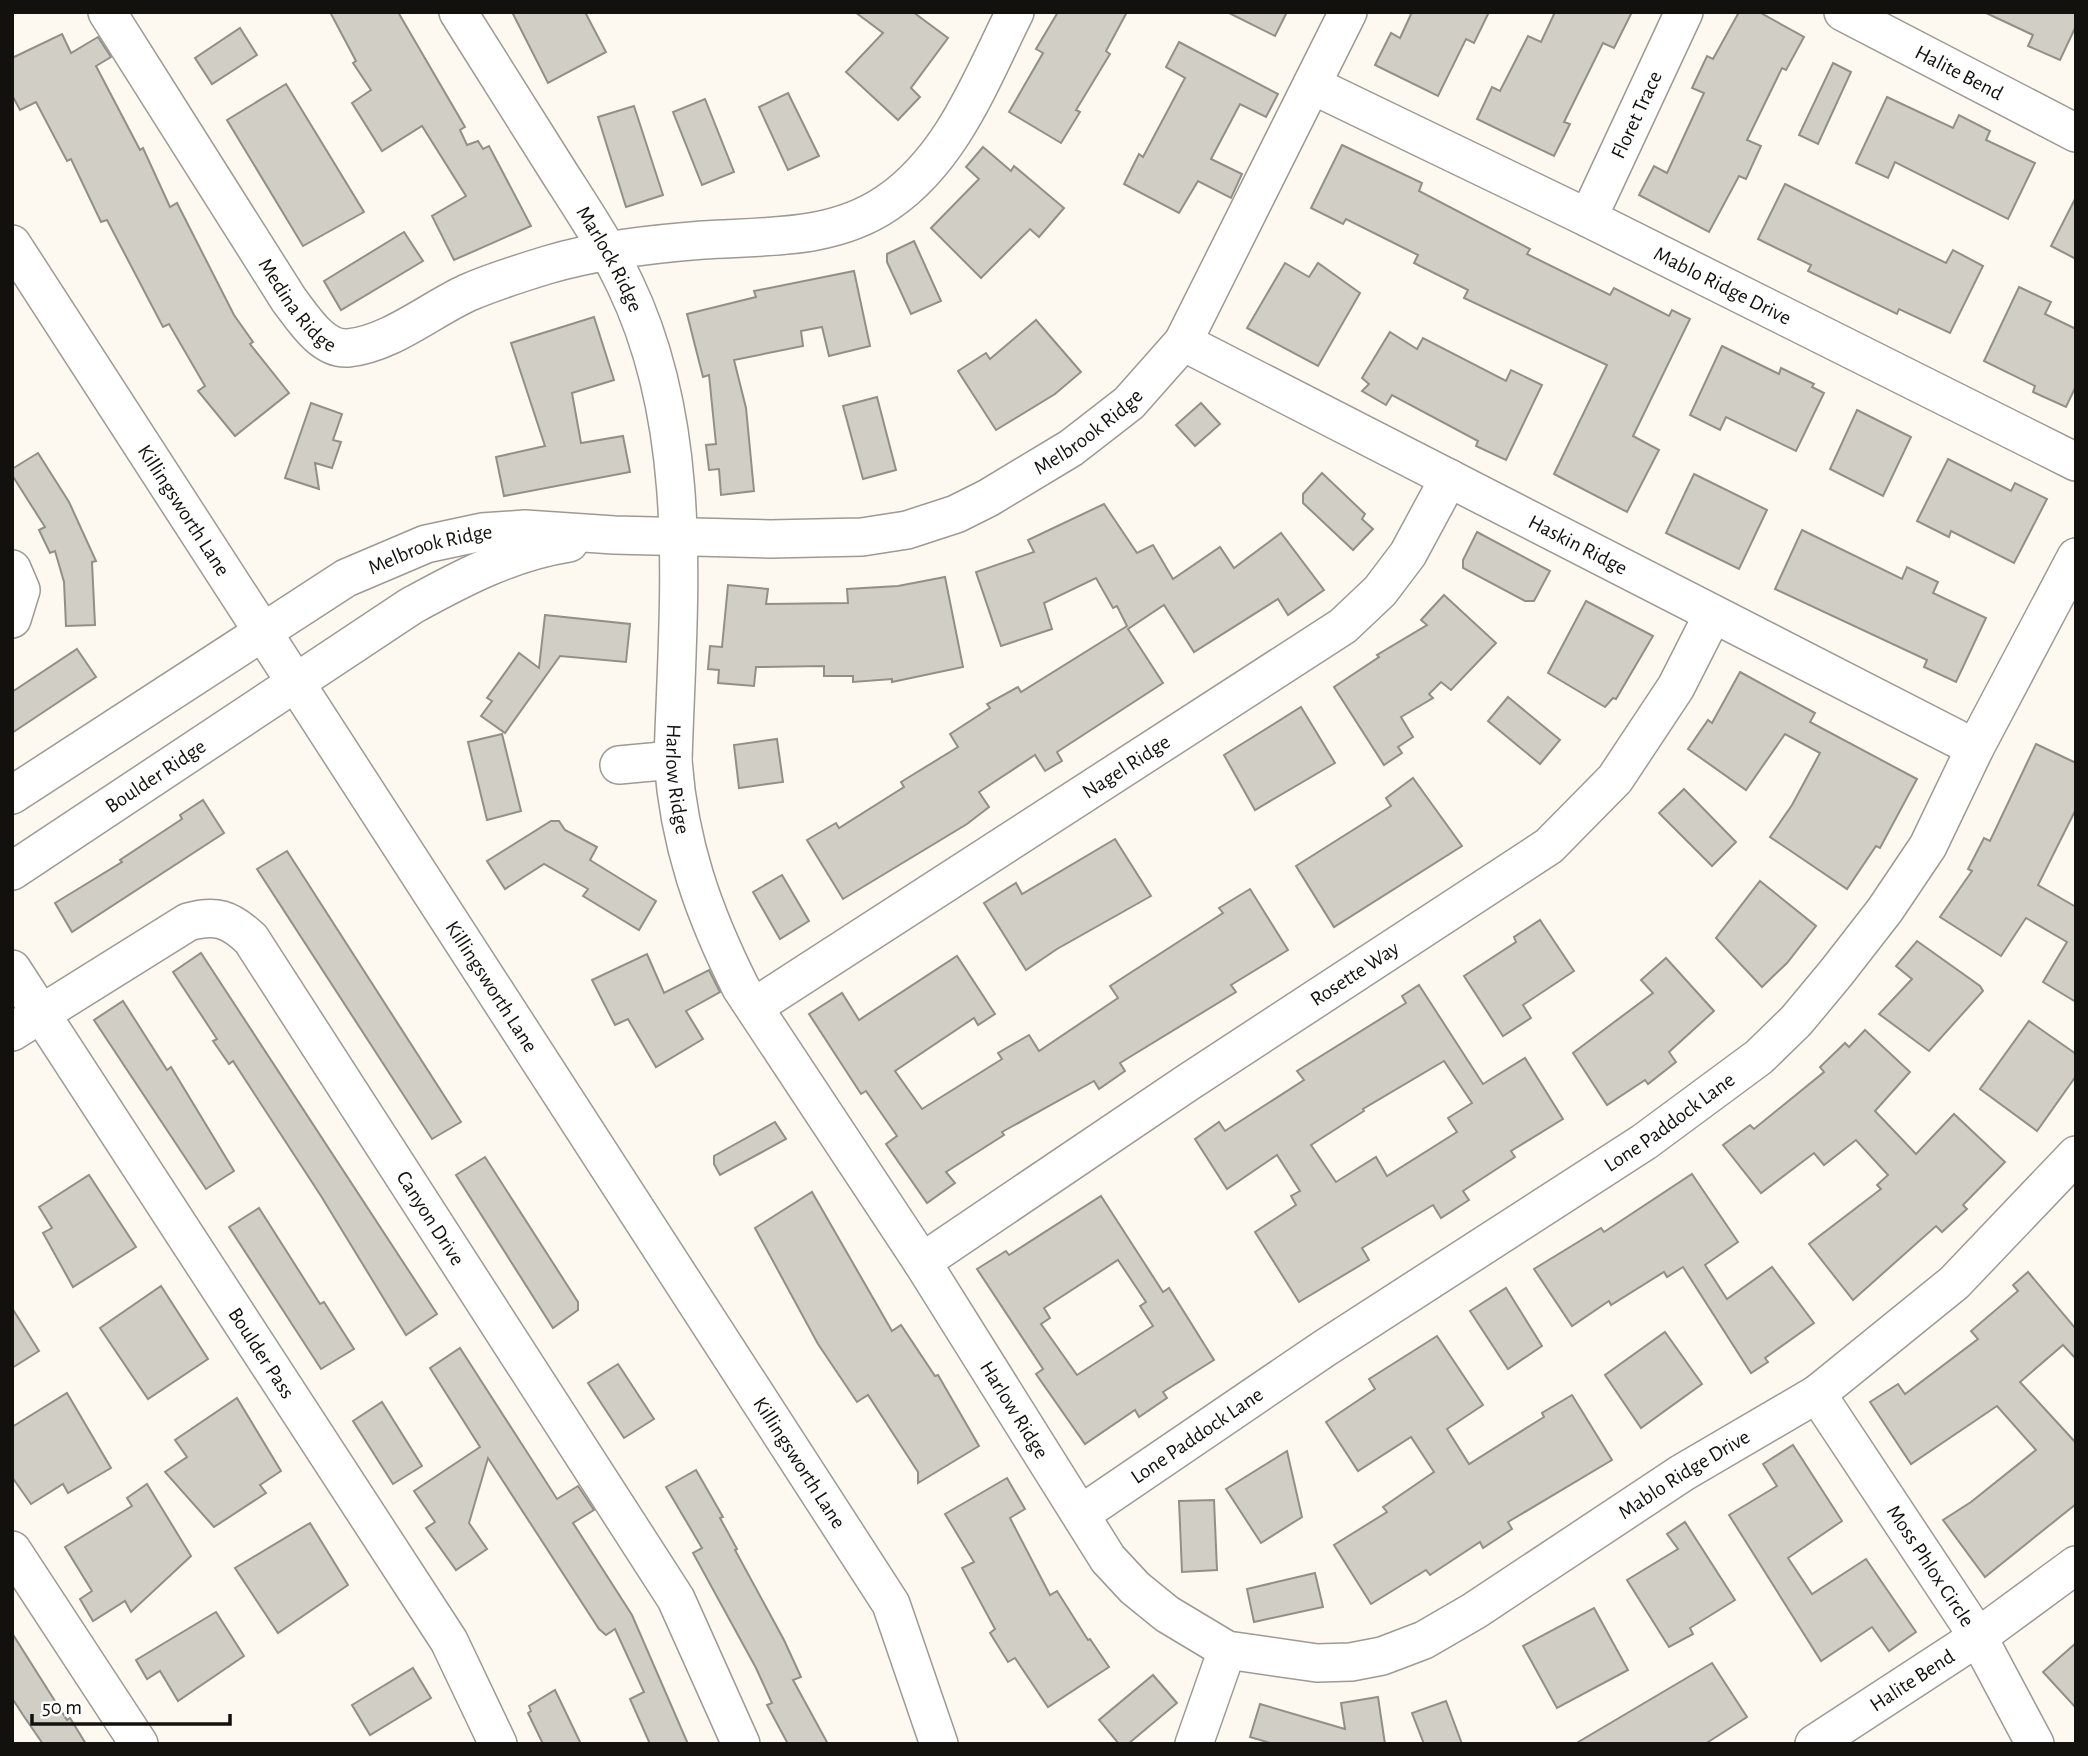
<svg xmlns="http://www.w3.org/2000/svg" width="2088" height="1756" font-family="'Alegreya Sans',sans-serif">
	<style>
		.building { fill: #d1cec6; stroke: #928f88; stroke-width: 2; fill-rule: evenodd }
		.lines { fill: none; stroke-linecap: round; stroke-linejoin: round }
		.minor-casing { stroke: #9e9a93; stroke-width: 40 }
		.minor { stroke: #fff; stroke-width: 37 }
		.labels { text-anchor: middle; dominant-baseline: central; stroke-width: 5; stroke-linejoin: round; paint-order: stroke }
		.street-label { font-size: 21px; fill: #12110e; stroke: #fff }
	</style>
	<rect width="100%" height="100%" fill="#fdf9f1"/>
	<g class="building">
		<path d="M330,12H398L465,127L460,130L467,145L478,141L483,149L489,146L531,226L454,260L432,216L466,196L422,126L382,151L352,103L371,90L353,63L356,61Z"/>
		<path d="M512,12H585L606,52L548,83Z"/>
		<path d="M855,12H913L948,38L911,88L920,97L898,120L846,72L883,33Z"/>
		<path d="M1058,12H1127L1106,51L1110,54L1076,110L1080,112L1061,143L1009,112L1043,53L1036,49Z"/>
		<path d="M1227,12H1287L1275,36Z"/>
		<path d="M1412,12H1489L1474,43L1466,39L1438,96L1375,65L1391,33L1400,38Z"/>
		<path d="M1555,12H1632L1614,48L1603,43L1564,122L1570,124L1554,156L1477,119L1492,87L1500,91L1528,36L1541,42Z"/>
		<path d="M1739,12H1759L1804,37L1786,70L1782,68L1747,140L1761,146L1746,179L1739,176L1709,232L1639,195L1654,166L1667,173L1704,93L1692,88L1707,56L1713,59Z"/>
		<path d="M1984,12H2076V26L2060,60L2028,46L2033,35Z"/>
		<path d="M240,28L257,55L212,84L195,58Z"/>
		<path d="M62,34L71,53L98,37L111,57L96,66L140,150L143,148L170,207L177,203L234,315L253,342L250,344L289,393L235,436L198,391L205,386L169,324L163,327L107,220L101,222L71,159L67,161L36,102L20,110L12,95V58Z"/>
		<path d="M1179,42L1278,94L1266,117L1240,104L1211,159L1242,174L1231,198L1198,181L1179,213L1124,184L1139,154L1143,157L1185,78L1166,67Z"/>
		<path d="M1833,63L1851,72L1818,144L1799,135Z"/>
		<path d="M286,84L364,212L303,246L227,120Z"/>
		<path d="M788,93L819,156L788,170L759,107Z"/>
		<path d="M1887,97L1953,128L1959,115L1990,131L1986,140L2035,163L2008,219L1895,162L1888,178L1856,163Z"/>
		<path d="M705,99L734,172L702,185L673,112Z"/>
		<path d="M634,106L663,195L626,207L598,117Z"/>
		<path d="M1342,145L1422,183L1419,191L1530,249L1527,254L1610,295L1614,288L1669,316L1672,310L1690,319L1633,436L1659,450L1627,512L1554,474L1607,365L1464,298L1468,290L1414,263L1418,255L1346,219L1343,224L1311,208Z"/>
		<path d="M983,147L1011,171L1014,166L1064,208L1039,237L1030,229L981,278L931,228L979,179L966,167Z"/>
		<path d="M1785,184L1946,263L1953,250L1983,266L1950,333L1899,309L1897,314L1808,271L1811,265L1758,239Z"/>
		<path d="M2076,197V259L2051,246Z"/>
		<path d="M404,232L423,261L341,310L324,281Z"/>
		<path d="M914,241L941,301L911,314L887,262V254Z"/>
		<path d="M1285,263L1309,277L1318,263L1360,293L1318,366L1247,328Z"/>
		<path d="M854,271L870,346L829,356L822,327L801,331L803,346L734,360L746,408L754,491L721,495L719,469L709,470L706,445L716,444L709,375L703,377L687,314L756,297L754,291Z"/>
		<path d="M2019,287L2051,302L2045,314L2076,329V386L2066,407L2033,392L2035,386L1984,361Z"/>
		<path d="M594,317L614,380L572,393L581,443L623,436L630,472L504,496L496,457L545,446L511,343Z"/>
		<path d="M1036,320L1081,372L1055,394L996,430L958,371L986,353L990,359Z"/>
		<path d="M1390,332L1417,349L1423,338L1506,381L1511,370L1542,385L1506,460L1476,446L1478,441L1392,395L1386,405L1362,391L1369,384L1362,378Z"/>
		<path d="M1722,346L1779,374L1781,368L1814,384L1812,387L1824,393L1796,451L1726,417L1720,430L1690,415Z"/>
		<path d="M877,397L896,470L863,479L843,406Z"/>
		<path d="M311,403L342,414L333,440L341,442L332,468L315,463L319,489L285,478Z"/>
		<path d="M1201,403L1220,424L1195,446L1176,425Z"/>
		<path d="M1857,410L1911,437L1883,496L1830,469Z"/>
		<path d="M38,453L69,502L96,561L92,562L95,625L66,626L64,582L55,551L50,553L39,530L45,527L12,475V469Z"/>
		<path d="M1948,459L2011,491L2015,483L2047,499L2014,563L1951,531L1949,537L1917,521Z"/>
		<path d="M1322,473L1365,514L1362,519L1373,529L1353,550L1303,503V494Z"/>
		<path d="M1694,474L1767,510L1739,569L1666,533Z"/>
		<path d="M1104,504L1137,553L1153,545L1173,579L1220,547L1234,568L1281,533L1324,590L1288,615L1278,599L1194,652L1164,605L1128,629L1163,683L1057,752L1062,761L1045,771L1035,755L979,792L989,807L967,824L843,899L807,840L836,823L839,828L904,787L901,782L958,747L950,734L990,708L987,704L1018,687L1021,692L1127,626L1117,606L1113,608L1096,578L1044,603L1052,629L1001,646L976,572L1034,552L1028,540Z"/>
		<path d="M1802,530L1902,579L1907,567L1938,582L1933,593L1986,618L1956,682L1924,667L1927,660L1775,589Z"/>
		<path d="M1477,532L1550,571L1534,601H1525L1463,568V560Z"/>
		<path d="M945,577L963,667L892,682V679L853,682V676H824V666L756,667L754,686L718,683L719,670L708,669L710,646L722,647L728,585L768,589L766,604L848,603L847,589L898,586Z"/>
		<path d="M1444,595L1496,643L1451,690L1441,682L1429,694L1433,698L1401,717L1413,737L1398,747L1402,753L1384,765L1334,687L1379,657L1377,655L1427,625L1421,620Z"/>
		<path d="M1586,601L1653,636L1616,699L1613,698L1605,707L1548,673Z"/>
		<path d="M545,615L630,624L626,662L560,656L505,733L481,716L492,701L487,698L519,653L539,668Z"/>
		<path d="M77,649L96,677L12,733V692Z"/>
		<path d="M1740,672L1815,713L1810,722L1917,779L1880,848L1876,846L1847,889L1770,837L1792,805L1820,753L1785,734L1746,790L1688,749L1708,720L1712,723Z"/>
		<path d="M1508,697L1560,740L1540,764L1488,721Z"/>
		<path d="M1301,707L1335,763L1255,810L1224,755Z"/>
		<path d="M502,734L521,811L487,820L468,742Z"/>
		<path d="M777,739L783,782L739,788L734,745Z"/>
		<path d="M2036,744L2076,763V809L2038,885L2076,907V1002L2043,982L2067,942L2026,918L2001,956L1940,917L1972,871L1968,869L1984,838L1990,841Z"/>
		<path d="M1413,778L1462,846L1334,927L1296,866L1391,806L1386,798Z"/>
		<path d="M1684,789L1736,842L1712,866L1659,813Z"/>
		<path d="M203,800L224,833L72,932L55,903L122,862L120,860L182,819L180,815Z"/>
		<path d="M551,821H559L565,830L597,847L590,860L656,901L639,930L583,896L588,889L544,864L505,889L487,861Z"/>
		<path d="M1115,839L1151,896L1057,949L1026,970L984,903L1016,883L1022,894Z"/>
		<path d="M287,851L461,1122L432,1139L257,869Z"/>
		<path d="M782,875L809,921L780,939L753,892Z"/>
		<path d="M1760,881L1816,926L1787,963L1762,987L1716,938Z"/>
		<path d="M1250,889L1288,950L1231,985L1236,992L1120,1063L1125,1071L1099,1089L1094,1081L1002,1132L1004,1135L946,1172L955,1183L927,1203L886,1144L897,1136L866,1091L861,1094L809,1014L842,993L859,1020L957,956L995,1014L978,1025L974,1018L895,1071L922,1109L1002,1059L998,1053L1029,1035L1039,1051L1118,998L1110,986L1223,913L1219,908Z"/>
		<path d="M1540,920L1574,971L1523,1005L1531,1018L1503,1036L1464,976L1516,942L1514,937Z"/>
		<path d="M1917,941L1980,986L1983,991L1929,1051L1879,1014L1912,979L1896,966Z"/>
		<path d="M201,953L437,1314L406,1335L321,1196L233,1061L229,1064L213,1041L217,1039L173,972Z"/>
		<path d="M647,954L664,993L709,970L720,992L686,1011L703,1039L656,1067L628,1019L615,1025L592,980Z"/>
		<path d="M1666,958L1714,1011L1669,1052L1676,1062L1648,1084L1645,1080L1607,1105L1573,1053L1653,993L1641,980Z"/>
		<path d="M1419,985L1483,1084L1525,1058L1563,1119L1511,1151L1515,1157L1463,1191L1469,1200L1441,1218L1433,1205L1362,1248L1369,1260L1299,1302L1255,1232L1296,1205L1291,1196L1300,1191L1277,1155L1227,1189L1195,1139L1219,1122L1225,1131L1304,1080L1297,1071L1406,1003L1402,996ZM1444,1061L1472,1103L1448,1118L1457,1132L1387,1176L1376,1157L1336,1182L1311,1145L1364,1111L1363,1109Z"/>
		<path d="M123,1001L167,1070L171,1067L234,1171L206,1189L94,1020Z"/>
		<path d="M2029,1021L2076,1054V1076L2037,1131L1980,1089Z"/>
		<path d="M1865,1030L1910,1072L1875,1111L1916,1154L1954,1114L2005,1162L1963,1205L1967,1209L1942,1232L1936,1226L1853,1300L1809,1244L1881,1189L1877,1185L1888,1175L1856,1140L1824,1165L1814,1153L1761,1193L1723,1145L1750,1125L1754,1129L1824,1072L1820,1067L1845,1043L1849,1047Z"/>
		<path d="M775,1122L786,1139L720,1175L714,1164V1156Z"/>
		<path d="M485,1157L578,1302V1310L553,1328L456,1175Z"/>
		<path d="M1692,1174L1738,1242L1705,1265L1727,1299L1772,1267L1814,1323L1765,1358L1768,1362L1751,1373L1683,1267L1667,1277L1664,1272L1611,1305L1609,1301L1572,1326L1534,1269L1601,1228L1604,1232Z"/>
		<path d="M89,1175L136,1247L73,1287L43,1233L52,1228L39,1207Z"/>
		<path d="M812,1192L892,1331L901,1325L935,1376L938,1375L979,1446L918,1483V1472L868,1395L857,1402L818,1344L755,1228Z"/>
		<path d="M1101,1196L1163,1292L1169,1288L1214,1360L1163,1392L1167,1398L1139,1417L1135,1410L1085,1444L1036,1374L1043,1369L977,1269L1006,1251L1009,1255ZM1118,1260L1146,1302L1140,1306L1153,1326L1077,1375L1041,1324L1050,1318L1044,1308Z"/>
		<path d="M259,1208L320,1304L324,1302L354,1349L321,1369L229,1227Z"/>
		<path d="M2028,1272L2076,1329V1359L2063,1345L2020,1382L2076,1443V1504L1985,1577L1943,1520L1971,1502L2036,1450L1997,1406L1911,1464L1870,1402L1898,1384L1905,1394L1978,1339L1971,1331L2018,1291L2013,1285Z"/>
		<path d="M161,1286L208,1359L148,1399L100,1328Z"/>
		<path d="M1506,1288L1542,1346L1508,1369L1470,1311Z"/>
		<path d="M12,1308L39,1351L12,1368Z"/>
		<path d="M1665,1332L1702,1384L1641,1428L1605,1375Z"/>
		<path d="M1437,1336L1483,1405L1447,1429L1469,1464L1544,1417L1542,1413L1572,1395L1612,1460L1508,1522L1512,1529L1483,1548L1480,1542L1430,1575L1426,1570L1371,1604L1334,1545L1387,1512L1383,1507L1434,1472L1411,1437L1358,1471L1326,1422L1375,1389L1369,1379Z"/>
		<path d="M460,1348L557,1499L578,1486L594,1510L573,1523L632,1615L688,1744H650L630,1699L644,1692L615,1629L606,1635L599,1629L488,1458L469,1523L487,1549L456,1570L426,1528L435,1522L414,1491L480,1447L430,1368Z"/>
		<path d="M618,1364L654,1419L624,1438L588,1383Z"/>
		<path d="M67,1393L111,1468L68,1493L63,1484L31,1504L12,1477V1427Z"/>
		<path d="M237,1398L281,1471L260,1485L266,1493L214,1527L165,1472L187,1457L175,1440Z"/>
		<path d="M382,1402L422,1466L393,1484L353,1421Z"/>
		<path d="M1793,1445L1842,1521L1788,1558L1812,1594L1866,1559L1916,1632L1889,1651L1872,1627L1821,1661L1729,1515L1777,1486L1763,1464Z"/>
		<path d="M1287,1451L1302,1517L1261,1543L1226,1489Z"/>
		<path d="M696,1470L723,1517L720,1518L737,1549L735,1550L784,1640L801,1677L793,1680L828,1744H788L767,1705L772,1703L756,1668L693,1553L702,1548L666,1487Z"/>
		<path d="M1007,1478L1025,1509L1010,1518L1050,1595L1057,1591L1088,1640L1090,1639L1109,1667L1048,1707L1015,1658L1008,1662L990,1633L995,1629L962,1568L974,1562L945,1514Z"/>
		<path d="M147,1484L191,1556L131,1612L125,1601L93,1621L80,1599L92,1591L65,1547L132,1506L127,1498Z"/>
		<path d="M1214,1500L1217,1570L1182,1572L1179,1501Z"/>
		<path d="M1685,1522L1735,1600L1690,1628L1693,1634L1669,1647L1627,1580L1678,1549L1667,1534Z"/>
		<path d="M310,1523L348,1585L278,1633L235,1568Z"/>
		<path d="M1315,1573L1323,1607L1254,1622L1247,1589Z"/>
		<path d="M1594,1608L1628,1670L1557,1708L1523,1646Z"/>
		<path d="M216,1612L244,1656L178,1701L160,1671L147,1679L136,1660Z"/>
		<path d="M12,1633L67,1720L70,1718L86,1744H43L23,1715L12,1698Z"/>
		<path d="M2076,1643V1708L2043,1672Z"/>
		<path d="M1712,1663L1747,1717L1705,1744H1575Z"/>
		<path d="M413,1668L431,1698L370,1735L352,1705Z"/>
		<path d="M1153,1675L1177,1703L1128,1744H1119L1099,1720Z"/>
		<path d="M555,1690L581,1744H543L528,1713L531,1711L529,1706Z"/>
		<path d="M1378,1697L1385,1744H1274L1250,1737L1260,1704L1345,1729L1341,1703Z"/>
		<path d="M1446,1701L1462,1744H1424L1412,1713Z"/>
	</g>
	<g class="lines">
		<defs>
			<g id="minor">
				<path id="s1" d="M107,12L289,300C303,318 322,350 348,348C390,344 430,310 467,293C492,282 521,273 547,265C597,250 652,244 703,240C766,236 833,240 887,203C952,159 981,80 1015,12"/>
				<path id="s2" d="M458,12C492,66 526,120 560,174C583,210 607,246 625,284C696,431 678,602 673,760C679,844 703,912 741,988L922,1262L1108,1559L1135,1588L1167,1614L1227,1650L1317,1663L1351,1662L1382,1656L1424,1640L1474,1611L1682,1473L1817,1394L1954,1283L2076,1155"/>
				<path id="s3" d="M1843,12L2076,133"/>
				<path id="s4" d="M1312,85L1588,218L2076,462"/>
				<path id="s5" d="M1588,218L1684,12"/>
				<path id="s6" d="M12,244L891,1604L939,1744"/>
				<path id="s7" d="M1183,342L1975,748"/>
				<path d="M12,569L21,590L12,619"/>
				<path d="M619,765L673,760"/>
				<path id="s8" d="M12,795L346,578L426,544L482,532L525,529L614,535L770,539L862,537L907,530L956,514L988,498L1071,448L1129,403L1183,342L1348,12"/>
				<path id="s9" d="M12,871L411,606C462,578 511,552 569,543"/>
				<path id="s10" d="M12,969L449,1641L498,1744"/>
				<path id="s11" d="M754,1007L1343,626L1380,591L1408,554L1449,478"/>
				<path id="s12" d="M12,1032L188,922C216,914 230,919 251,939L676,1599L741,1744"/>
				<path id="s13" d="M922,1262L1187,1083L1549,846L1615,779L1676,687L1713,614"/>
				<path id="s14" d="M1817,1394L1978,1637L2035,1744"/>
				<path id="s15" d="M1081,1514L1325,1348L1644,1142L1759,1057L1796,1021L1836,973L1885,910L1928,846L1975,748L2076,557"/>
				<path d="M12,1550L139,1744"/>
				<path d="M1194,1744L1227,1650"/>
				<path id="s16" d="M1814,1744L1978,1637L2076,1565"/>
			</g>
		</defs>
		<use href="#minor" class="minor-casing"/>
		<use href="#minor" class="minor"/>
	</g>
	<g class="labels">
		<g class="street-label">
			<text stroke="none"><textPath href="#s3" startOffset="131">Halite Bend</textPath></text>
			<text stroke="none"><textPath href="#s5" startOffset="114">Floret Trace</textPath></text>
			<text stroke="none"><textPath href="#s2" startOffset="290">Marlock Ridge</textPath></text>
			<text stroke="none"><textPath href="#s4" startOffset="457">Mablo Ridge Drive</textPath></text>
			<text stroke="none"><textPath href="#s1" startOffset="350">Medina Ridge</textPath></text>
			<text stroke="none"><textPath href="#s8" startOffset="1176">Melbrook Ridge</textPath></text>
			<text stroke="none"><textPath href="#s6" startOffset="317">Killingsworth Lane</textPath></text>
			<text stroke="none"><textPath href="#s7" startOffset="444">Haskin Ridge</textPath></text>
			<text stroke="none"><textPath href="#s8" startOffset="488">Melbrook Ridge</textPath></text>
			<text stroke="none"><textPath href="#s11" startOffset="443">Nagel Ridge</textPath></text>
			<text stroke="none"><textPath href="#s9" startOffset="172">Boulder Ridge</textPath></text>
			<text stroke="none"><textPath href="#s2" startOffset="822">Harlow Ridge</textPath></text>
			<text stroke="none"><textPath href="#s13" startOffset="520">Rosette Way</textPath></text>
			<text stroke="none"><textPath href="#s6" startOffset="884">Killingsworth Lane</textPath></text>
			<text stroke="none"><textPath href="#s15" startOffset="707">Lone Paddock Lane</textPath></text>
			<text stroke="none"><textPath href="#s12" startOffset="609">Canyon Drive</textPath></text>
			<text stroke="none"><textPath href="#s10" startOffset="458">Boulder Pass</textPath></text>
			<text stroke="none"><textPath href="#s2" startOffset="1545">Harlow Ridge</textPath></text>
			<text stroke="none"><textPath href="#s15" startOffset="140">Lone Paddock Lane</textPath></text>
			<text stroke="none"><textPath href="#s6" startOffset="1451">Killingsworth Lane</textPath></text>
			<text stroke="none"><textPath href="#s2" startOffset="2382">Mablo Ridge Drive</textPath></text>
			<text stroke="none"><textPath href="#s14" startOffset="206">Moss Phlox Circle</textPath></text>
			<text stroke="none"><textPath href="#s16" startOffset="117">Halite Bend</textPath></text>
		</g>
	</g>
	<rect width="2088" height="1756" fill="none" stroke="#12110e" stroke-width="28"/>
	<path d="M32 1714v10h198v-10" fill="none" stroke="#12110e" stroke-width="3.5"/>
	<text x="42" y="1714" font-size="21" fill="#12110e" stroke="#ffffff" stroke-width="5" paint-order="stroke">50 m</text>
</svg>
